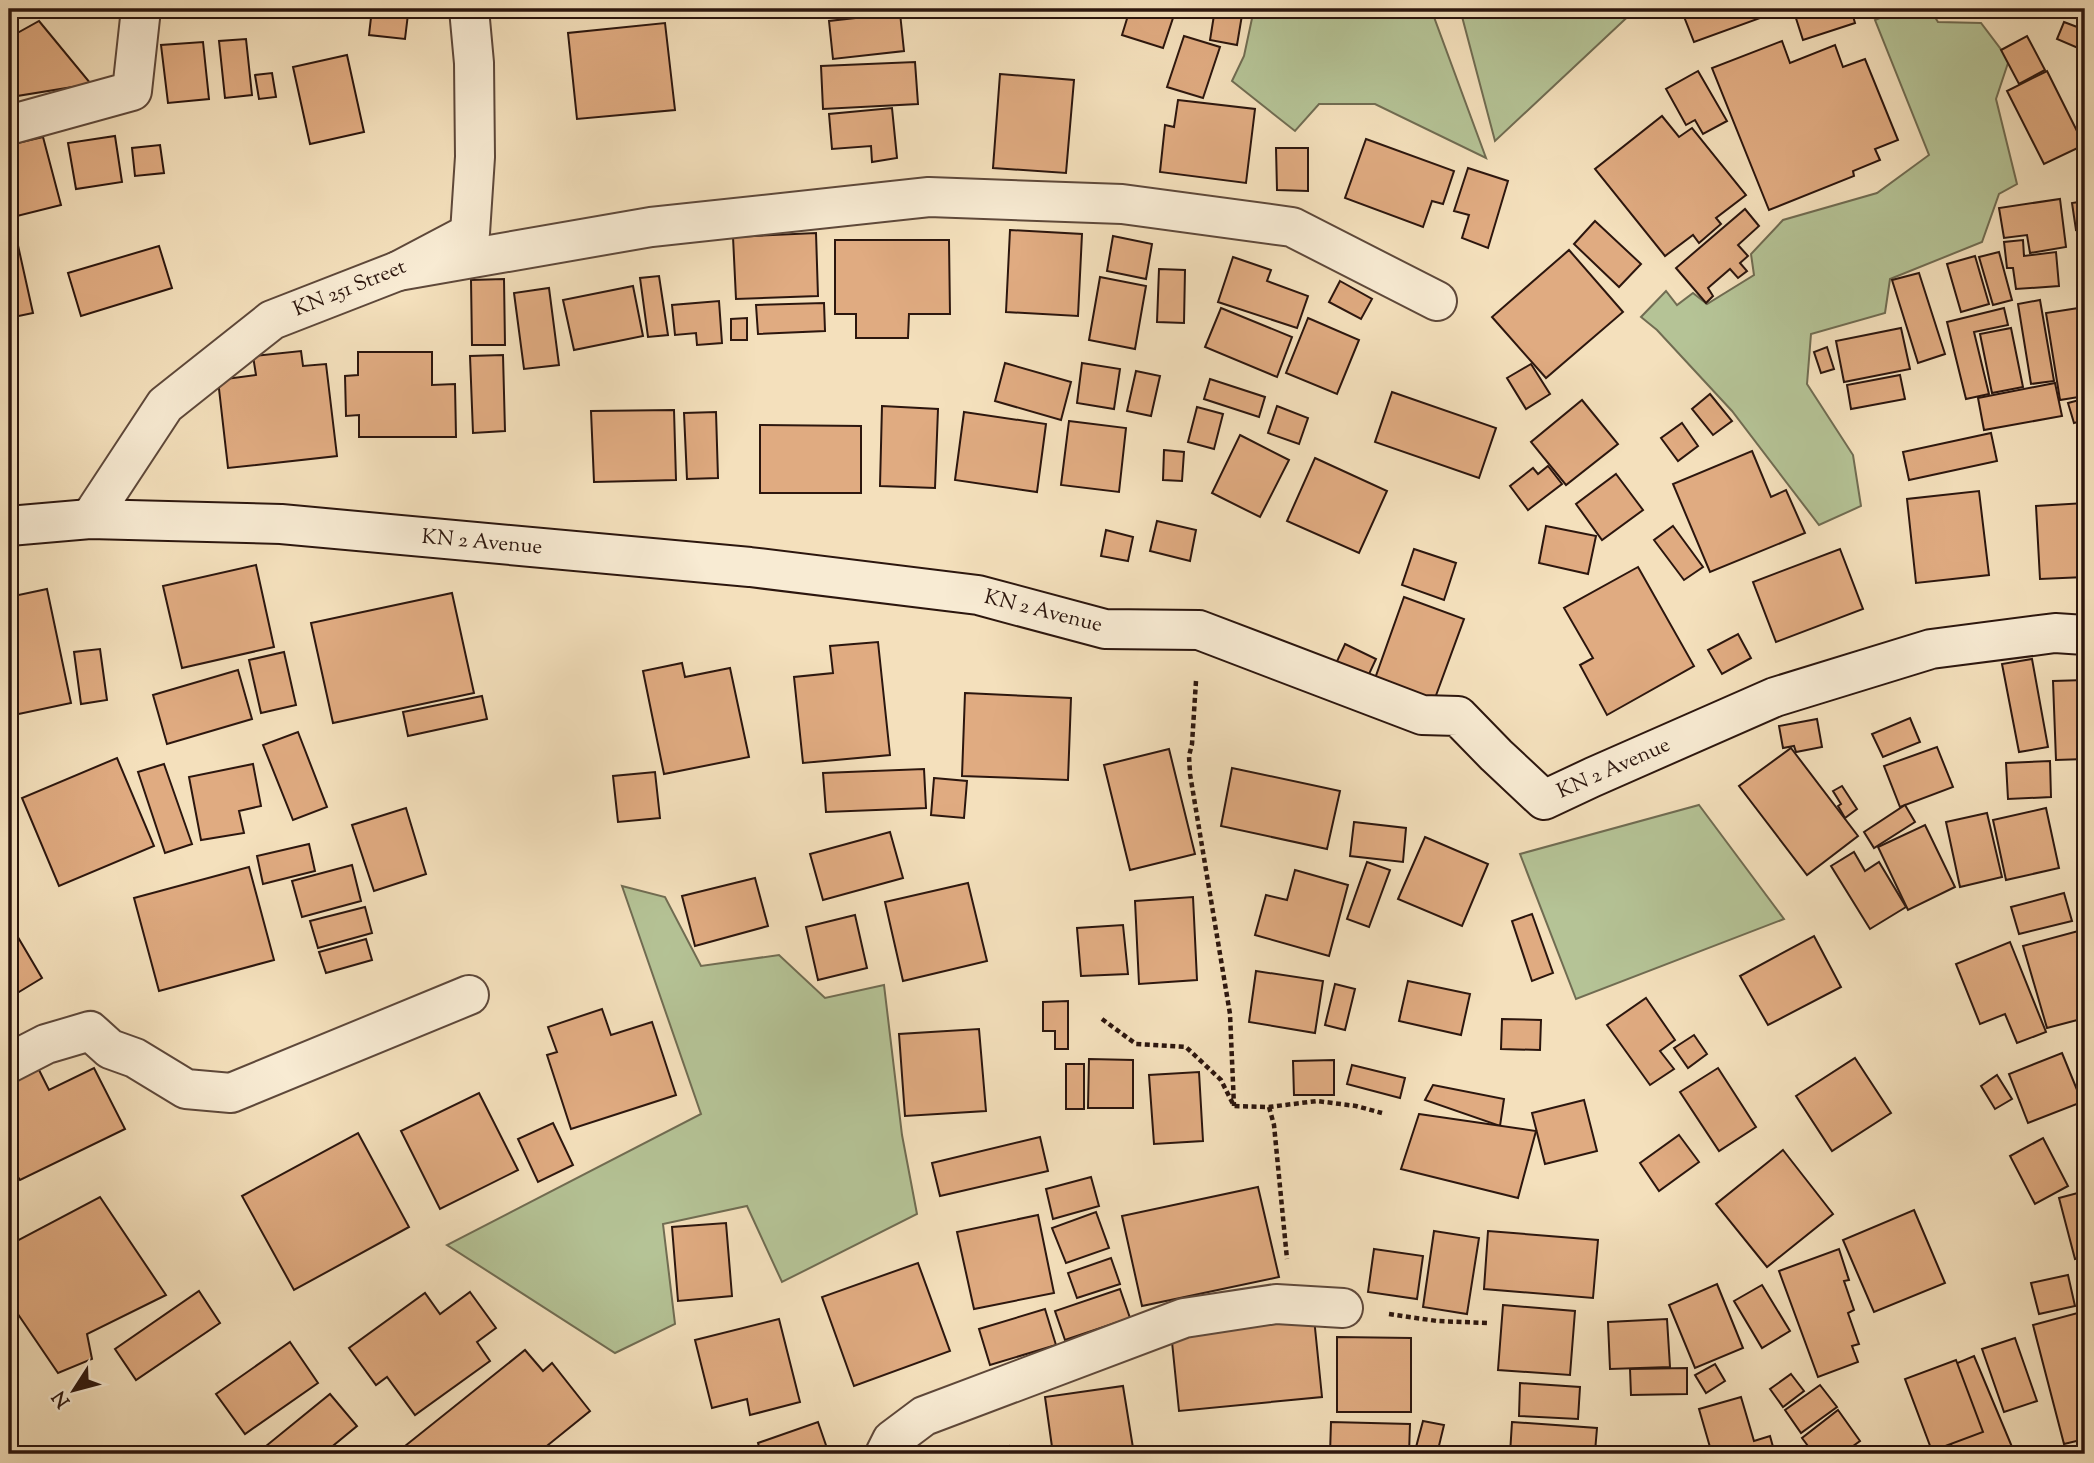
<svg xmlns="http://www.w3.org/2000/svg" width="2094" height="1463" font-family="'Sorts Mill Goudy',serif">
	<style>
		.green { fill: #b5c396; stroke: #706c52; stroke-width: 2 }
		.building { fill: #e0ab81; stroke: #2c160e; stroke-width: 2 }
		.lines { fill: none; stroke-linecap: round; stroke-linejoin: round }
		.minor-casing { stroke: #5e483a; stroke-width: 42 }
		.secondary-casing { stroke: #2c160e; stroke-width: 42 }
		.path { stroke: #2c160e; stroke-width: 4.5; stroke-dasharray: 5 3.5; stroke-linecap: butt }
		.minor { stroke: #f8ebd3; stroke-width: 38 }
		.secondary { stroke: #f8ebd3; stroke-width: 38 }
		.labels { text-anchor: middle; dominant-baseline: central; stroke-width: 6; stroke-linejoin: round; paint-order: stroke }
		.street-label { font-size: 21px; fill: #2c160e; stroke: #f8ebd3 }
	</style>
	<rect width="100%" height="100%" fill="#f4e0bc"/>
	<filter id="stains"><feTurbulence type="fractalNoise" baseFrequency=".00286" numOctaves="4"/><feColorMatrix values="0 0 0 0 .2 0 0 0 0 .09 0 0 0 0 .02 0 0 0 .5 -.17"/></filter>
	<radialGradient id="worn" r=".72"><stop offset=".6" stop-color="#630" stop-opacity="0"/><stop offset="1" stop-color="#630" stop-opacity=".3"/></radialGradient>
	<g class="green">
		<path d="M1254,9H1431L1486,158L1375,104H1319L1295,131L1232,81L1244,56Z"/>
		<path d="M1460,9H1636L1495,141Z"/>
		<path d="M1901,9H1930L1938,22L1981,23L2009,60L1996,99L2017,184L1999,194L1982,242L1890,279L1885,313L1811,334L1807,384L1853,455L1861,506L1819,525L1732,411L1657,330L1641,317L1666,291L1677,305L1693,293L1707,304L1754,275L1751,254L1783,220L1877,193L1929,155L1875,20Z"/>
		<path d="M1699,805L1784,919L1576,999L1520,854Z"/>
		<path d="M622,886L665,897L701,966L779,955L825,998L884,985L902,1135L917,1214L782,1282L747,1206L663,1224L675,1324L615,1353L447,1245L701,1114Z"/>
	</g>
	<g class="building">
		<path d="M40,9H66L42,15Z"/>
		<path d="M295,9H323V14L295,11Z"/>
		<path d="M372,9L408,14L405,39L369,35Z"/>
		<path d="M1130,9H1176L1163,48L1122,35Z"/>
		<path d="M1215,9H1243L1237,45L1210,40Z"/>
		<path d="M1681,9H1760L1763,17L1694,42Z"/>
		<path d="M1793,9H1851L1855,23L1803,40Z"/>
		<path d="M900,13L904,51L833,59L829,21Z"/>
		<path d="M39,21L91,84L17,96L12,36Z"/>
		<path d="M2064,22L2085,30V51L2057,39Z"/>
		<path d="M665,23L675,110L577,119L568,33Z"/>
		<path d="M1184,36L1220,47L1203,98L1167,87Z"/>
		<path d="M2027,36L2045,70L2019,84L2001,50Z"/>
		<path d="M246,39L252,95L225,98L219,41Z"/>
		<path d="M1782,41L1790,63L1835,45L1843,67L1865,59L1898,140L1875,149L1880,160L1853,171L1854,176L1769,210L1712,68Z"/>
		<path d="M203,42L209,99L168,103L161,45Z"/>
		<path d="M347,55L364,132L310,144L293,67Z"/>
		<path d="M915,62L918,104L823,109L821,66Z"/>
		<path d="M1698,71L1727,121L1703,134L1695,120L1686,125L1666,89Z"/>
		<path d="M2047,71L2084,145L2044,164L2007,91Z"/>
		<path d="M272,73L276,97L259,99L255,75Z"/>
		<path d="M1000,74L1074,80L1066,173L993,168Z"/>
		<path d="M1178,100L1255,109L1246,183L1160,172L1165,125L1174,127Z"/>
		<path d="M892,108L897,158L872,162L871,146L832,149L829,114Z"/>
		<path d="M1662,116L1679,137L1692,128L1746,195L1716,218L1721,224L1699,243L1693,235L1665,256L1595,169Z"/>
		<path d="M115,136L122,182L76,189L68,143Z"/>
		<path d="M43,137L61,205L9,218V145Z"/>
		<path d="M1366,139L1454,171L1443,204L1432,201L1423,227L1345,198Z"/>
		<path d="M160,145L164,173L135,176L132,148Z"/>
		<path d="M1276,148H1308V191L1277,190Z"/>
		<path d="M1468,168L1508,181L1488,248L1462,238L1469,215L1454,211Z"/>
		<path d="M2060,199L2066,247L2030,253L2027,235L2004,238L1999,208Z"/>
		<path d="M2085,201V228L2076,230L2072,203Z"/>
		<path d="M1745,209L1759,226L1738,245L1748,256L1740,263L1747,271L1738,278L1730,269L1708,288L1713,296L1706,303L1676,268Z"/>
		<path d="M1595,221L1641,264L1619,287L1574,244Z"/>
		<path d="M1010,230L1082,234L1078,316L1006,312Z"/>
		<path d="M816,233L818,296L736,299L733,237Z"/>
		<path d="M1113,236L1152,244L1146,279L1107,271Z"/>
		<path d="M835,240H949L950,314H909L908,338H856V314H835Z"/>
		<path d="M2023,240L2024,256L2056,252L2059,286L2016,289L2013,268H2007L2004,242Z"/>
		<path d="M17,241L33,313L9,318V243Z"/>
		<path d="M159,246L172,288L81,316L68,273Z"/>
		<path d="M1569,250L1623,312L1546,378L1492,317Z"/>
		<path d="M1999,252L2012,300L1993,305L1979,257Z"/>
		<path d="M1975,256L1989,304L1961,312L1947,264Z"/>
		<path d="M1233,257L1271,270L1267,281L1308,296L1297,328L1218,302Z"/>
		<path d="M1159,269L1185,270L1184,323L1157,322Z"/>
		<path d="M1919,273L1945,354L1918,363L1892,280Z"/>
		<path d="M659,276L668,335L648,337L640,278Z"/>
		<path d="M1100,277L1146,286L1135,349L1089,340Z"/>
		<path d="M504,279L505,345H472L471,280Z"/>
		<path d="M1340,281L1372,299L1361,319L1329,302Z"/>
		<path d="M633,286L643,336L574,350L563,300Z"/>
		<path d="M549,288L559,365L524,369L514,293Z"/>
		<path d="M2040,300L2054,381L2031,384L2018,304Z"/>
		<path d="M719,301L722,343L697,345L696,333L675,335L672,305Z"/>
		<path d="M824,303L825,331L758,334L756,305Z"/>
		<path d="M2085,307V396L2060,400L2046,313Z"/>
		<path d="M1221,308L1292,337L1277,377L1205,347Z"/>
		<path d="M2004,308L2008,325L1974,332L1989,394L1966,399L1947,322Z"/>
		<path d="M747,318V340H731V319Z"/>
		<path d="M1308,318L1359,340L1337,394L1286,373Z"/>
		<path d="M1901,328L1910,369L1844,382L1836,341Z"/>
		<path d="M2011,328L2023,387L1992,393L1980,334Z"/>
		<path d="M1827,347L1834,369L1821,373L1814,352Z"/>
		<path d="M301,351L303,366L326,364L337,456L228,468L218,380L256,375L253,356Z"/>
		<path d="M358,352H432V385L455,384L456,437H359V415L346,416L345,376L358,375Z"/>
		<path d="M503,355L505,431L473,433L470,356Z"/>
		<path d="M1005,363L1071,382L1061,420L995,401Z"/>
		<path d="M1082,363L1120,369L1114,409L1077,403Z"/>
		<path d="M1531,364L1550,394L1526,409L1507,378Z"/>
		<path d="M1136,371L1160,376L1151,416L1127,411Z"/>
		<path d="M1900,375L1905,399L1851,409L1847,385Z"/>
		<path d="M1210,379L1265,397L1259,417L1204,399Z"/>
		<path d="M2055,383L2062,416L1984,430L1978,398Z"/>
		<path d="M1392,392L1496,428L1479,478L1375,442Z"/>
		<path d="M1710,394L1732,421L1713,435L1692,409Z"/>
		<path d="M2083,399L2085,420L2074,423L2068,403Z"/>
		<path d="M1582,400L1618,444L1566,485L1531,442Z"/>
		<path d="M882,406L938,409L935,488L880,486Z"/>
		<path d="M1277,406L1308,418L1299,444L1268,433Z"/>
		<path d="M1197,407L1223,414L1214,449L1188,442Z"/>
		<path d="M674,410L676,480L594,482L591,411Z"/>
		<path d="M716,412L718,478L687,479L684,413Z"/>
		<path d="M964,412L1046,424L1037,492L955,480Z"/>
		<path d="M1069,421L1126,428L1119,492L1061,485Z"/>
		<path d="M1682,423L1698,446L1678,461L1661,438Z"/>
		<path d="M760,425L861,426V493H760Z"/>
		<path d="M1991,433L1997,461L1909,480L1903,452Z"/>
		<path d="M1240,435L1289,460L1260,517L1212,493Z"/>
		<path d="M1164,450L1184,452L1182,481L1163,480Z"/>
		<path d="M1752,451L1771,497L1786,490L1805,533L1710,572L1673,484Z"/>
		<path d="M1315,458L1387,491L1359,553L1287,521Z"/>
		<path d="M1548,466L1562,484L1528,510L1510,486L1533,468L1538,474Z"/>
		<path d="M1616,474L1643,510L1602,540L1576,504Z"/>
		<path d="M1979,491L1989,575L1916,583L1907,499Z"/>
		<path d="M2085,503V577L2040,579L2036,506Z"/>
		<path d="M1157,521L1196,530L1190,561L1150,551Z"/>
		<path d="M1546,526L1596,536L1588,574L1539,563Z"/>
		<path d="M1673,526L1703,567L1684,580L1654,540Z"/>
		<path d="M1106,530L1133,537L1128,561L1101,556Z"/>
		<path d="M1414,549L1456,563L1444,600L1402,585Z"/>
		<path d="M1840,549L1863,609L1776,642L1753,582Z"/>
		<path d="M256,565L274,647L182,668L163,586Z"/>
		<path d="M1638,567L1694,666L1607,715L1580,665L1593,658L1564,608Z"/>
		<path d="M47,589L71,703L9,716V597Z"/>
		<path d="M452,593L474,693L333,723L311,623Z"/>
		<path d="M1404,597L1464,619L1431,709L1372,687Z"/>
		<path d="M1738,634L1751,658L1722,674L1708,650Z"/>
		<path d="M878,642L890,755L803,763L794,677L833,673L830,646Z"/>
		<path d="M1345,644L1376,659L1363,687L1332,672Z"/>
		<path d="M100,649L107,700L81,704L74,652Z"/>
		<path d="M284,652L296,705L261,713L249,660Z"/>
		<path d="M2032,659L2048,747L2019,752L2002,664Z"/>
		<path d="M682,663L685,677L730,668L749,757L664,774L643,671Z"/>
		<path d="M238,670L252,719L167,744L153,695Z"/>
		<path d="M2085,680V759L2056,760L2053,681Z"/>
		<path d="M965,693L1071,698L1068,780L962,776Z"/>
		<path d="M482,696L487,719L408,736L403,712Z"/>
		<path d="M1910,718L1920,742L1883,757L1872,734Z"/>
		<path d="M1817,719L1822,747L1796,752L1794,746L1783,748L1779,726Z"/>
		<path d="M298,732L327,807L293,820L263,745Z"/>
		<path d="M1937,747L1953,787L1900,807L1884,766Z"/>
		<path d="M1791,748L1858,836L1807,875L1739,786Z"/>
		<path d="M1169,749L1195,854L1130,870L1104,765Z"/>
		<path d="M117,758L154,846L59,886L22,798Z"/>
		<path d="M2050,761L2051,797L2008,799L2006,763Z"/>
		<path d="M164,764L192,844L165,853L138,772Z"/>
		<path d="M253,764L261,806L239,811L244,833L201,840L189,777Z"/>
		<path d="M1232,768L1340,791L1327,849L1221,826Z"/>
		<path d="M924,769L926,808L826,812L823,773Z"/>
		<path d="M655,772L660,818L618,822L613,776Z"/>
		<path d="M934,778L967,781L964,818L931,815Z"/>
		<path d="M1842,786L1857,809L1845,818L1838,806L1841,804L1833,791Z"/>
		<path d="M2085,796V820H2081L2079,797Z"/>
		<path d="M1905,805L1915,822L1874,848L1864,832Z"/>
		<path d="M406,808L426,874L374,891L352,825Z"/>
		<path d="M2046,808L2059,868L2006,880L1993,820Z"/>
		<path d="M1987,813L2002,877L1960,887L1946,822Z"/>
		<path d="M1354,822L1406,828L1403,862L1350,856Z"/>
		<path d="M1925,825L1955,887L1908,910L1878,847Z"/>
		<path d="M890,832L903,878L823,900L810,854Z"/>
		<path d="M1425,837L1488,864L1462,926L1398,899Z"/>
		<path d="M309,844L315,871L263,884L257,856Z"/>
		<path d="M1854,852L1865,871L1879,862L1906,907L1870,929L1831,866Z"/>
		<path d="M1367,862L1390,870L1369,927L1347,919Z"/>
		<path d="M352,865L361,901L302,917L292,881Z"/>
		<path d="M249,867L274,960L159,991L134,898Z"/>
		<path d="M1295,870L1348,885L1329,956L1255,935L1266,895L1287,900Z"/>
		<path d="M755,878L768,926L695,946L682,896Z"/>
		<path d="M968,883L987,961L903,981L885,902Z"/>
		<path d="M2064,893L2072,921L2019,934L2011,907Z"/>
		<path d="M1193,897L1197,980L1139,984L1135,901Z"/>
		<path d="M365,907L372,933L318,948L310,921Z"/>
		<path d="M1532,914L1553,973L1532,981L1512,921Z"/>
		<path d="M855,915L867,968L818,980L806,927Z"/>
		<path d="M9,922L42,978L9,998Z"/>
		<path d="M1123,925L1128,974L1081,976L1077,928Z"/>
		<path d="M2082,930L2085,943V1018L2047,1028L2023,946Z"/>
		<path d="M1814,936L1841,987L1768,1025L1740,976Z"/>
		<path d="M366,939L372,960L326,973L319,952Z"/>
		<path d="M2010,942L2046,1032L2017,1043L2005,1014L1980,1024L1956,964Z"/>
		<path d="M1256,971L1323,981L1315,1033L1249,1022Z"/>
		<path d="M1408,981L1470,994L1461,1035L1399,1021Z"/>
		<path d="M1335,984L1355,989L1345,1030L1325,1025Z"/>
		<path d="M1646,998L1675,1040L1660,1051L1674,1069L1650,1085L1607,1025Z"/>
		<path d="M1068,1001V1049H1055V1031H1043V1002Z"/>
		<path d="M602,1009L611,1035L652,1022L676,1095L571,1129L547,1055L557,1052L548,1027Z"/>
		<path d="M1502,1019L1541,1020L1540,1050L1501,1049Z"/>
		<path d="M979,1029L986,1111L905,1116L899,1034Z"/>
		<path d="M1694,1035L1707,1054L1688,1068L1674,1048Z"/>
		<path d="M2062,1053L2082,1102L2028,1123L2009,1074Z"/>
		<path d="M1855,1058L1891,1113L1832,1151L1796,1096Z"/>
		<path d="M1089,1059L1133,1060V1108H1088Z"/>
		<path d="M1334,1060V1095H1294L1293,1061Z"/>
		<rect x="1066" y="1064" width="18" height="45"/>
		<path d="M1352,1065L1405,1078L1400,1098L1347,1084Z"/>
		<path d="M37,1066L49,1090L94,1068L125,1129L20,1180L16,1174L9,1177V1080Z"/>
		<path d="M1718,1068L1756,1127L1719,1151L1680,1092Z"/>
		<path d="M1199,1072L1203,1141L1154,1144L1149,1075Z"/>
		<path d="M1997,1075L2012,1099L1995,1109L1981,1086Z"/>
		<path d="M1433,1085L1504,1099L1500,1126L1425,1100Z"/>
		<path d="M479,1093L518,1170L440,1209L401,1131Z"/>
		<path d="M1584,1100L1597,1151L1545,1164L1532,1113Z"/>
		<path d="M1419,1114L1536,1131L1518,1198L1401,1169Z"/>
		<path d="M553,1123L573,1165L538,1182L518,1139Z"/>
		<path d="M358,1133L409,1227L294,1290L242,1196Z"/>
		<path d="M1679,1135L1699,1162L1659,1191L1640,1163Z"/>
		<path d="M1040,1137L1048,1171L940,1196L932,1163Z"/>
		<path d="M2043,1138L2068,1186L2035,1204L2010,1156Z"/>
		<path d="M1783,1150L1833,1214L1767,1267L1716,1204Z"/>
		<path d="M1091,1177L1099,1206L1053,1219L1046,1189Z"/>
		<path d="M1258,1187L1279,1277L1142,1306L1122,1216Z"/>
		<path d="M2085,1191V1257L2075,1259L2059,1198Z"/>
		<path d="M100,1197L166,1295L87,1334L92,1359L58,1373L9,1301V1245Z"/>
		<path d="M1914,1210L1945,1283L1874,1312L1843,1240Z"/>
		<path d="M1096,1212L1109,1248L1066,1263L1052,1228Z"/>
		<path d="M1038,1215L1054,1293L974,1309L957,1232Z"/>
		<path d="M726,1223L732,1296L678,1301L672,1227Z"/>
		<path d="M1434,1231L1479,1238L1467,1314L1423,1307Z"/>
		<path d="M1488,1231L1598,1240L1593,1298L1484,1289Z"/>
		<path d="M1374,1249L1423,1256L1417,1299L1368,1292Z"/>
		<path d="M1839,1249L1849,1280L1844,1281L1854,1310L1848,1313L1859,1344L1852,1346L1858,1362L1818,1377L1779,1271Z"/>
		<path d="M1111,1258L1120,1284L1077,1298L1068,1273Z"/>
		<path d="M918,1263L950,1351L854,1386L822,1297Z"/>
		<path d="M2068,1275L2075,1306L2039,1314L2031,1283Z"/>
		<path d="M1717,1284L1743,1348L1695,1368L1669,1305Z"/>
		<path d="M1762,1285L1790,1331L1762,1348L1734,1301Z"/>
		<path d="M1120,1289L1130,1318L1065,1340L1055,1311Z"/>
		<path d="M199,1291L220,1323L136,1380L115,1349Z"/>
		<path d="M470,1292L496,1328L477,1342L490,1361L415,1415L387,1377L376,1385L349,1348L425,1293L440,1314Z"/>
		<path d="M1503,1305L1575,1311L1570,1375L1498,1370Z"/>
		<path d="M1045,1309L1056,1345L990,1365L979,1329Z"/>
		<path d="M2085,1311V1439L2064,1444L2033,1325Z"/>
		<path d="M1314,1318L1322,1397L1179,1411L1171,1332Z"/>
		<path d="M779,1319L800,1402L750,1415L747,1399L712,1408L695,1340Z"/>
		<path d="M1667,1319L1670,1367L1610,1369L1608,1322Z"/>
		<path d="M1337,1337L1411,1338V1412H1337Z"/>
		<path d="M2015,1338L2037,1401L2004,1412L1982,1349Z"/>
		<path d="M290,1342L318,1383L245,1434L216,1394Z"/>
		<path d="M525,1350L543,1371L552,1363L590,1411L548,1445L551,1448L543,1454H404L400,1450Z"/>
		<path d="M1974,1356L2015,1454H1955L1924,1377Z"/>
		<path d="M1956,1360L1983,1432L1932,1451L1905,1379Z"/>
		<path d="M1715,1364L1725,1381L1706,1393L1695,1375Z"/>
		<path d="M1687,1368V1394L1631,1395L1630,1369Z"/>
		<path d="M1791,1374L1804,1391L1783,1407L1770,1389Z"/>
		<path d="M1520,1383L1580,1387L1578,1419L1519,1416Z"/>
		<path d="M1820,1385L1837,1407L1801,1433L1785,1410Z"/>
		<path d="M1123,1386L1134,1454H1053L1045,1397Z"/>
		<path d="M330,1394L357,1426L323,1454H273L266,1446Z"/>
		<path d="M1741,1397L1754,1441L1770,1436L1775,1454H1712L1699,1409Z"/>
		<path d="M1838,1410L1860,1441L1842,1454H1814L1802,1438Z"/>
		<path d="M1423,1421L1444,1425L1437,1454L1415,1451Z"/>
		<path d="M818,1422L829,1454H761L758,1443Z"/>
		<path d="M1331,1422L1410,1424L1409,1454H1330Z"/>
		<path d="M1512,1422L1597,1428L1595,1452L1604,1454H1510Z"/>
		<path d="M1009,1446L1012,1454H985Z"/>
	</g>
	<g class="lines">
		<defs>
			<g id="minor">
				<path d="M9,125L132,91L141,9"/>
				<path d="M398,271L651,227L929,197L1122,204L1292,227L1437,301"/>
				<path d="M90,519L165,405L272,320L398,271L470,233L475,157L474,63L469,9"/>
				<path d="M9,1063L46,1044L90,1031L110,1049L135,1058L186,1089L231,1093L469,995"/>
				<path d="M885,1454L892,1440L924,1416L1184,1318L1276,1304L1343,1308"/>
			</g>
			<path id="secondary" d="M9,526L90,519L281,524L750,567L978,595L1105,629L1199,630L1422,715L1458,716L1496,755L1544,800L1593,777L1775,697L1931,649L2055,633L2085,635"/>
		</defs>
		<use href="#minor" class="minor-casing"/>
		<use href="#secondary" class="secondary-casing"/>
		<g class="path">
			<path d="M1196,681L1192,744L1189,756L1190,774L1230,1014L1234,1106"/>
			<path d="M1102,1019L1136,1044L1186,1047L1221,1080L1234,1106L1269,1107L1317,1101L1356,1106L1382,1113"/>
			<path d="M1269,1107L1274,1125L1287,1259"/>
			<path d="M1389,1314L1437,1321L1487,1323"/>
		</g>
		<use href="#minor" class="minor"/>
		<use href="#secondary" class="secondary"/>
	</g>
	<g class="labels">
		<g class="street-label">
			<text transform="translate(350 289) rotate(-22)">KN 251 Street</text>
			<text transform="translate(482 543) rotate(5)">KN 2 Avenue</text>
			<text transform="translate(1043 612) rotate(14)">KN 2 Avenue</text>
			<text transform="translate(1614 769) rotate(-24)">KN 2 Avenue</text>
		</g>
	</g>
	<rect width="2094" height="1463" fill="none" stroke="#f4e0bc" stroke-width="35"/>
	<rect x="10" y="10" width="2073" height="1442" fill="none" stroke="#2c160e" stroke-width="3.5"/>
	<rect x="18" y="18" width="2059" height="1428" fill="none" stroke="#2c160e" stroke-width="2"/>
	<g transform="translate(74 1390) rotate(234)" stroke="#f8ebd3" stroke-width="5" paint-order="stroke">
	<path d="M0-5L12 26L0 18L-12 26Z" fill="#2c160e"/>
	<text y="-10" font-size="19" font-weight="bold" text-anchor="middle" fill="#2c160e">N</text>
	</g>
	<rect width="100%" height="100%" filter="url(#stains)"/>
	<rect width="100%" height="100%" fill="url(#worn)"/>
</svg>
